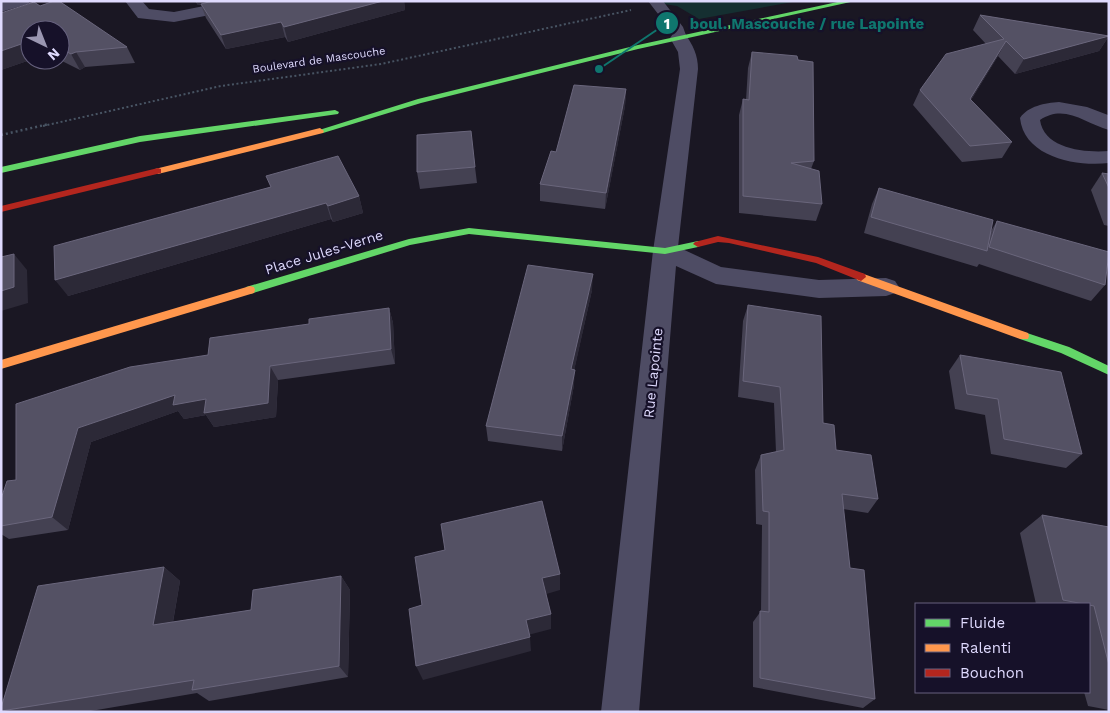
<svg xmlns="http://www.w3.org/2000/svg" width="1110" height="713" font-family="'Work Sans',sans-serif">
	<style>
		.green { fill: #152f31 }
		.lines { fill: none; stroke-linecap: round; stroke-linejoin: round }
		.path-far1 { stroke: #485463; stroke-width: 2; stroke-dasharray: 2 2.5; stroke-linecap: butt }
		.path { stroke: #485463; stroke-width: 2.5; stroke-dasharray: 2 3; stroke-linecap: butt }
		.lane { fill: #4e4c64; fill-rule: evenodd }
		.street { fill: #4e4c64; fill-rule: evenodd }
		.fast { fill: #63d668; fill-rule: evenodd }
		.slow { fill: #ff974d; fill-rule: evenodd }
		.jam { fill: #b3261e; fill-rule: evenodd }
		.wall { fill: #444152 }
		.shaded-wall { fill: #2c2937 }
		.building { fill: #545164; stroke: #6a667c }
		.labels { text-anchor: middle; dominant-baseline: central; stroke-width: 4.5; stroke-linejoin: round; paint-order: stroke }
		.far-street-label { font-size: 11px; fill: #dfdafe; stroke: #161129 }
		.street-label { font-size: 14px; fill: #dfdafe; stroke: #161129 }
		.leader { fill: none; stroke: #0f766e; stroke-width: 2 }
		.callout-dot { fill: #0f766e; stroke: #161129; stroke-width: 2 }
		.mark-label { font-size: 15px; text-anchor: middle; font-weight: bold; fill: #fff }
		.callout-label { font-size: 15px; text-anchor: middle; font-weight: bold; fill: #0f766e; stroke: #161129; stroke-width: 4.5; stroke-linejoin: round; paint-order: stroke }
	</style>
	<rect width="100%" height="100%" fill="#1a1723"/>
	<path class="green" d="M643,1H798L699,19L677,6Z"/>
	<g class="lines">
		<path class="path-far1" d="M43,126L221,86L381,64L631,10"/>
		<path class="path" d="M1,135L49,124"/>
		<path class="lane" d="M648,1H663L683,27L687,38L684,41H674L669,28Z"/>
		<g class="street">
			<path d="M30,1L28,4L1,12V2Z"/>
			<path d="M125,1H142L149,9L174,12L229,1H264L262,4L256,6L174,22L138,18Z"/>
			<path d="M679,33L685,34C693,45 698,55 698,69L678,247L721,267L819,280L886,278L895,281L899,287L895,293L886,296L819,298L716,284L676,266L639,712H601L653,251L680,69L678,52L670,38L673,34Z"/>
			<path d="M1059,102L1087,107L1108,115L1109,130C1086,124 1065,103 1040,120C1044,149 1085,153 1109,151V163C1076,167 1024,157 1020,118C1028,106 1045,103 1059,102Z"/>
		</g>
		<g class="fast">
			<path d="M842,1H855L638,49L421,103L323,133H317L316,131L418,99L638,45Z"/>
			<path d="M335,110L339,112L338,114L140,142L1,173V167L140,136Z"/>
			<path d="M469,228L665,248L698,241L703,244L698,247L665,254L469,234L410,245L250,294L245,290L246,287L409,239Z"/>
			<path d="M1024,332L1069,347L1109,366V375L1061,353L1020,339L1019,336Z"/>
		</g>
		<g class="slow">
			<path d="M320,128L324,131L323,133L158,174L154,171L155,169Z"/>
			<path d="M861,273L1028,333L1029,336L1028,339H1020L857,280L856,277Z"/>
			<path d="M250,286L254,287L255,290L254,293L1,369V360Z"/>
		</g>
		<g class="jam">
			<path d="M158,168L161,169V173L1,212V206Z"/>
			<path d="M718,236L818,257L865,274L866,277L861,281L816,263L729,243L718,242L698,247L693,244L695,242Z"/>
		</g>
	</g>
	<g class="wall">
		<path d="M195,1H404L405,10L288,42L285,37L226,49L206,18L201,5H198Z"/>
		<path d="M40,6L127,47L135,63L85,67L80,70L60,60V30H30V60L1,70Z"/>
		<path d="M980,15L1109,36L1099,51L1015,74L998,56L971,100L1012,142L1002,158L962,162L913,105L920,90L986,44L973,30Z"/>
		<path d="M752,52L798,60L814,161L811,169L822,204L816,221L739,213V115L743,99L746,100L748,68Z"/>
		<path d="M626,89L625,106L605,209L540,201V184Z"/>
		<path d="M475,167L477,183L420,189L417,172Z"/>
		<path d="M1102,173L1109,174V226L1104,225L1091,190Z"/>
		<path d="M879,188L991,231L997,221L1105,285L1091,301L979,264L977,267L864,233L872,204Z"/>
		<path d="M359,196L363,213L333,222L331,219L68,296L54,246Z"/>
		<path d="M592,290L574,370V385L562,451L488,441L486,426Z"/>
		<path d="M748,305L823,423L836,450L878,499L868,513L843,509L850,568L875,699L863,708L753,687V622L761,611L762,525L756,524L755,470L761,455L776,452L774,403L738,397L743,321Z"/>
		<path d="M389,308L393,323L395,364L278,380L276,417L214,427L206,415L184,419L178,411L91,442L68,530L9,539L1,534V499L16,480L208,355Z"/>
		<path d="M960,355L1082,454L1066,468L991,454L985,415L955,409L949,371Z"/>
		<path d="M1042,515L1109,527V710L1088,706L1084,692H1089V604H1036L1020,533Z"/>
		<path d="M164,567L180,581L173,622L251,610L341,576L350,590L348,677L209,701L197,693L85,712H1Z"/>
	</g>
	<g class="shaded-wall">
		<path d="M196,1H218L198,5Z"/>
		<path d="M383,1H404L405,10L288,42L284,27Z"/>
		<path d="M281,22L285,37L226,49L221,35Z"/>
		<path d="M1109,36L1099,51L1015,74L1024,59Z"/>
		<path d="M30,41V60L1,70V51Z"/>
		<path d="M1006,41L998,56L962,114L970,99Z"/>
		<path d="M76,52L85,67L80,70L71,54Z"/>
		<path d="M626,89L625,106L605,209L606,193Z"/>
		<path d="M359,196L363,213L333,222L328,206Z"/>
		<path d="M326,203L331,219L68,296L55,280Z"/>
		<path d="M14,254L27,270L28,303L1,311V291Z"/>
		<path d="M593,274L592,290L571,385V369Z"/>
		<path d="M389,308L393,323L395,364L391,349Z"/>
		<path d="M270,366L278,380L276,417L214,427L206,415L184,419L178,411L91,442L68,530L52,517L78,428L175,395Z"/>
		<path d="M575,370L574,385L562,451V436Z"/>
		<path d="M164,567L180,581L170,638L153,625Z"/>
		<path d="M560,574V590L543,595L542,578Z"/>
		<path d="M341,576L350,590L348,677L339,666Z"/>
		<path d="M551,614V629L528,635L526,620Z"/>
		<path d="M530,637L531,651L423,680L416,666Z"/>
	</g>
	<g class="building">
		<path d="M54,1H59L127,47L76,52L71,54L60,48V30H30V41L1,51V13L34,2L40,6Z"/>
		<path d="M213,1H383L284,27L281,22L221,35L201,4Z"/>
		<path d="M980,15L1109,36L1024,59L1006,41L970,99L1012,142L970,146L920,90L946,54L1004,39Z"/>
		<path d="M752,52L797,56L798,60L813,62L814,161L791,163L819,171L822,204L743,196V99L749,100Z"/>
		<path d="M574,85L626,89L606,193L540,184L551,151L556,152Z"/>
		<path d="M471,131L475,167L417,172V135Z"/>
		<path d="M338,156L359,196L328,206L326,203L55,280L54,246L271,187L266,176Z"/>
		<path d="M1102,173L1109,174V188Z"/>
		<path d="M879,188L993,220L987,251L871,217Z"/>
		<path d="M997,221L1109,252L1105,285L989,247Z"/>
		<path d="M14,254V287L1,291V257Z"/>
		<path d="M528,265L593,274L571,369L575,370L562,436L486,426Z"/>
		<path d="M748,305L821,316L823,423L834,425L836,450L871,455L878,499L842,494L850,568L864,570L875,699L760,678V611L769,612V512L763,511L761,455L784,450L780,387L743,381Z"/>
		<path d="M389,308L391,349L270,366L268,403L204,413L206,399L173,405L175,395L78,428L52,517L1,526V499L7,481L16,480V404L130,367L208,355L210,338L309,324V319Z"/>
		<path d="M960,355L1061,372L1082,454L1004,439L998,399L967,394Z"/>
		<path d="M542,501L560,574L542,578L551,614L526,620L530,637L416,666L409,609L422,605L415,557L445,550L441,524Z"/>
		<path d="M1042,515L1109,527V665L1094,606L1063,600Z"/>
		<path d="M164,567L153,625L251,610L253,590L341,576L339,666L192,690L194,680L1,711V708L38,586Z"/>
	</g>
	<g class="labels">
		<g class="far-street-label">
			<text transform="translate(319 60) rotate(-8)">Boulevard de Mascouche</text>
		</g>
		<g class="street-label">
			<text transform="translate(324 252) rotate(-17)">Place Jules-Verne</text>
			<text transform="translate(653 373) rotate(-84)">Rue Lapointe</text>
		</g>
	</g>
	<path class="leader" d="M599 69L667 23"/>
	<g class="callout-dot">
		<circle cx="599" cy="69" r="5"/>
		<circle cx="667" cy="23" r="12"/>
	</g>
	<g class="mark-label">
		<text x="667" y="29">1</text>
	</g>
	<g class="callout-label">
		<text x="807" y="29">boul. Mascouche / rue Lapointe</text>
	</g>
	<rect width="1110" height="713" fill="none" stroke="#dfdafe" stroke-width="5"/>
	<rect x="915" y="603" width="175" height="90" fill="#161129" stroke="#66617e"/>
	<rect x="925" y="619" width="25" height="8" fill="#63d668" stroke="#66617e"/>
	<text x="960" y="628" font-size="15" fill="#dfdafe">Fluide</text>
	<rect x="925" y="644" width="25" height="8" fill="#ff974d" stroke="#66617e"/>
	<text x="960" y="653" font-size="15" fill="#dfdafe">Ralenti</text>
	<rect x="925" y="669" width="25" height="8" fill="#b3261e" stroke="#66617e"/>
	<text x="960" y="678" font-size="15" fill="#dfdafe">Bouchon</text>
	<g transform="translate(45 45) rotate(137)"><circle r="24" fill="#161129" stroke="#66617e"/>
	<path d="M0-4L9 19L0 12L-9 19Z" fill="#9a96b1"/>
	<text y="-8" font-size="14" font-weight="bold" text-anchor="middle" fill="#dfdafe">N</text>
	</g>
</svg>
